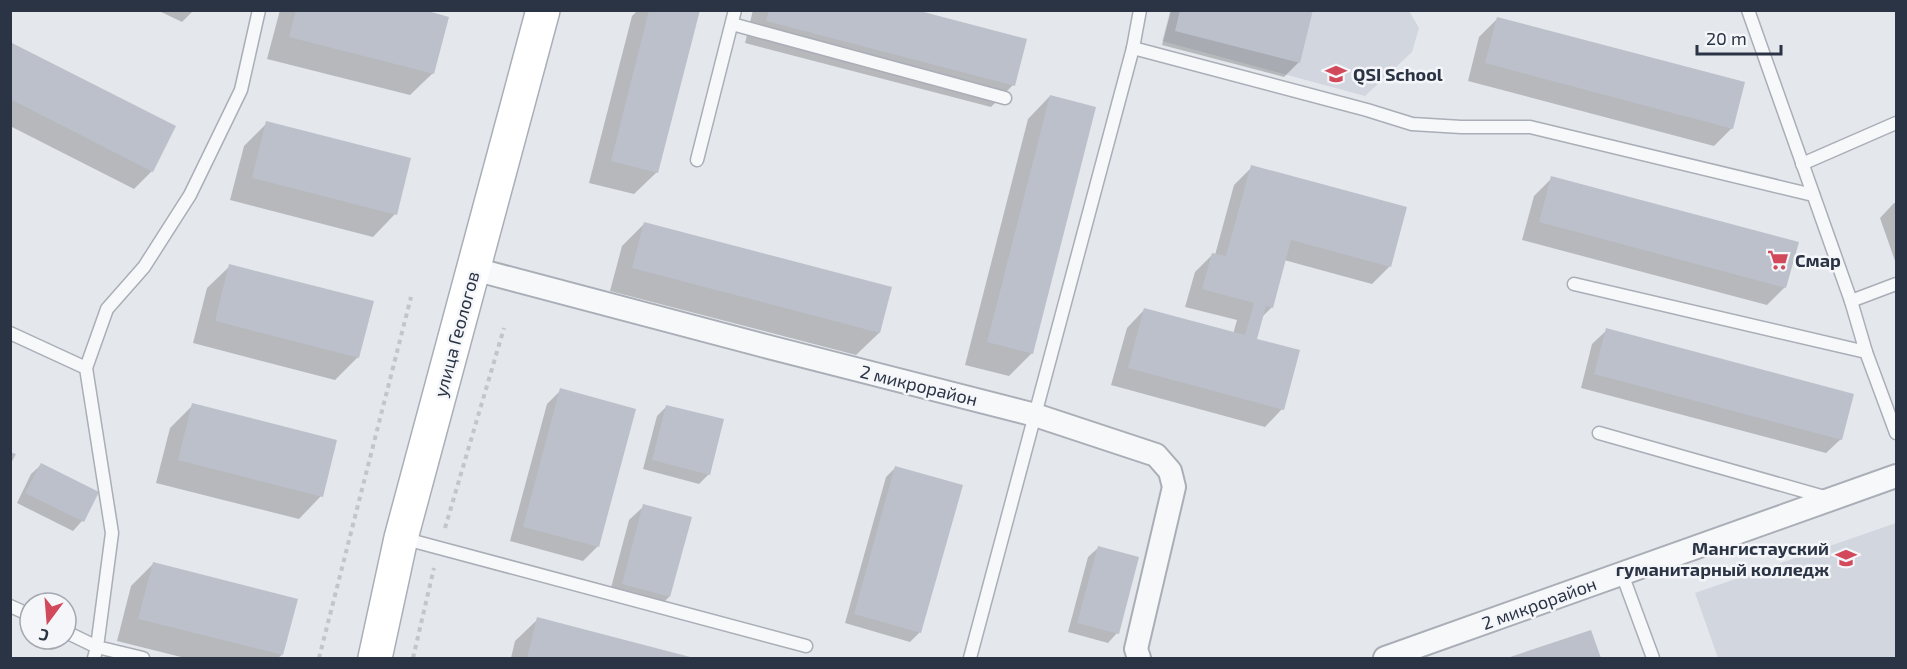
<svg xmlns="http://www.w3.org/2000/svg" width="1907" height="669" font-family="'Exo 2',sans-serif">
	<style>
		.built { fill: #d2d6de }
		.shadow { fill: #0003 }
		.building { fill: #bbc0ca }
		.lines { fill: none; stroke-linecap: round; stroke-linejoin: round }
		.lane-casing { stroke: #a9aeb7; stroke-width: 15 }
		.street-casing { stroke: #a9aeb7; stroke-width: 26 }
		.secondary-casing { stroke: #a9aeb7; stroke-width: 36 }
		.path { stroke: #c2c5cb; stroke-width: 4; stroke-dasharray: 4.5 4.5; stroke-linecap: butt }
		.lane { stroke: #f7f8fa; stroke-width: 12 }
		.street { stroke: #f7f8fa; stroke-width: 22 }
		.secondary { stroke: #fff; stroke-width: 33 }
		.labels { text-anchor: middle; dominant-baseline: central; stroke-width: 5; stroke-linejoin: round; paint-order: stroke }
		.poi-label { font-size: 18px; font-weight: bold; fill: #2b3445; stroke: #f4f6f9; text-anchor: start }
		.street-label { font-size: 18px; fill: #2b3445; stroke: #f4f6f9 }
	</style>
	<rect width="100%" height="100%" fill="#e4e7ec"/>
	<g class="built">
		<path d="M1170,11H1409L1419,28L1412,52L1365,96L1162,41Z"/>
		<path d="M1896,523V658H1718L1695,593Z"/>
	</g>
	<g class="shadow">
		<path d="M157,10H194L182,22Z"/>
		<path d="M280,10H418L433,73L410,95L267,59Z"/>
		<path d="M638,10H698L657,172L634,194L589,183L632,16Z"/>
		<path d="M753,10H910L1013,85L991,107L745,43Z"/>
		<path d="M1171,10H1312L1298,63L1284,77L1162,45Z"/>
		<path d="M1497,19L1732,128L1714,146L1468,81L1479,37Z"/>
		<path d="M10,44L152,171L134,189L10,126Z"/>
		<path d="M1050,96L1032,353L1009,376L965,365L1028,119Z"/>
		<path d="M267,123L395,214L373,237L230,200L244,146Z"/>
		<path d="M1252,167L1390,266L1372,284L1284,260L1272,307L1261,318L1255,340L1282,409L1265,427L1111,385L1127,328L1144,310L1233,334L1237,320L1185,307L1195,272L1213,254L1215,255L1234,185Z"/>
		<path d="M1552,178L1785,287L1767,305L1522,240L1534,196Z"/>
		<path d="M1894,203H1896V261H1895L1880,218Z"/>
		<path d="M645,223L890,288L879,333L856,355L610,291L622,246Z"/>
		<path d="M230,266L358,357L335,380L193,343L207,288Z"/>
		<path d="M1607,330L1841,439L1826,453L1581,388L1592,344Z"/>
		<path d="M561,390L634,410L597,547L583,561L510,541L547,404Z"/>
		<path d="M193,405L321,496L299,519L156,483L170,428Z"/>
		<path d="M667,406L709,474L699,484L643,469L657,416Z"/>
		<path d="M41,465L97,492L82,521L73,531L17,503L31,474Z"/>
		<path d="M896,467L920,632L910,642L845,623L886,477Z"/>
		<path d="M644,506L669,597L655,611L608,599L629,520Z"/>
		<path d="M1098,548L1117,633L1108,643L1068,632L1088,557Z"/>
		<path d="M153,564L282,655L278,658H185L117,641L131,586Z"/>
		<path d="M538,619L691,658H511L515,641Z"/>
		<path d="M1590,632L1599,658H1510Z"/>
	</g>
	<g class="building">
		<path d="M296,10H424L449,17L434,74L289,37Z"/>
		<path d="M649,10H700L658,173L611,161Z"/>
		<path d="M769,10H916L1027,39L1015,86L766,21Z"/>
		<path d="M1180,10H1313L1300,63L1175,31Z"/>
		<path d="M1497,17L1745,82L1733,129L1485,63Z"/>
		<path d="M10,42L176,126L153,172L10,99Z"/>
		<path d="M1050,95L1096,107L1033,354L987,342Z"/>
		<path d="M266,121L411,158L397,215L252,178Z"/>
		<path d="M1251,165L1407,207L1391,267L1291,240L1273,308L1266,306L1257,339L1300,350L1284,410L1128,368L1144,308L1245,335L1254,303L1202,289L1212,253L1226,256Z"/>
		<path d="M1551,176L1799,242L1786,288L1539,222Z"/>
		<path d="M644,222L892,287L880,333L632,268Z"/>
		<path d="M229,264L374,301L359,358L215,321Z"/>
		<path d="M1606,328L1854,394L1842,440L1594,374Z"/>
		<path d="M560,388L636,409L599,547L523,527Z"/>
		<path d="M192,403L337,440L323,497L178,460Z"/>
		<path d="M666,405L724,419L710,475L652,460Z"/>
		<path d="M10,452L16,454L10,465Z"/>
		<path d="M41,463L99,492L84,522L25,493Z"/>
		<path d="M895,466L963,485L921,633L854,614Z"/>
		<path d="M643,504L692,517L670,597L622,584Z"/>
		<path d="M1098,546L1139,557L1119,634L1077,623Z"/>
		<path d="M153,562L298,599L283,655L138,619Z"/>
		<path d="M537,617L694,658H527Z"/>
		<path d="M1591,630L1601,658H1507Z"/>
	</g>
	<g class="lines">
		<defs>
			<g id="lane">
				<path d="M1748,10L1851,301L1866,352L1896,433"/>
				<path d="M732,24L1005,98"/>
				<path d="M1133,48L1367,110L1412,124L1461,127H1530L1813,195"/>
				<path d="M697,160L735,10"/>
				<path d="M1802,164L1896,123"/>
				<path d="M1574,284L1866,352"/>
				<path d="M1851,301L1896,284"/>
				<path d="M10,333L86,368L112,533L97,647L143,658"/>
				<path d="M86,368L107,309L144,267L190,195L241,90L259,10"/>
				<path d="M1599,433L1828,498"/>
				<path d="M402,538L806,646"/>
				<path d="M1622,574L1653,658"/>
				<path d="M10,606L30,615"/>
				<path d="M66,632L97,647L94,658"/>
				<path d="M970,658L1133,48L1140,10"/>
			</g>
			<g id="street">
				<path d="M474,269L765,346L1035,415L1156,455L1170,471L1174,487L1136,649L1139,658"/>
				<path d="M1385,658L1896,476"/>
			</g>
			<path id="secondary" d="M375,658L401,538L543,10"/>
		</defs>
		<use href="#lane" class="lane-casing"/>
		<use href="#street" class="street-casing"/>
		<use href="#secondary" class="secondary-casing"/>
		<g class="path">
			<path d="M445,528L504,328"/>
			<path d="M319,658L411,297"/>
			<path d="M413,658L434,568"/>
		</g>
		<use href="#lane" class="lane"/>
		<use href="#street" class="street"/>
		<use href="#secondary" class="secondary"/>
	</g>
	<defs>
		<symbol id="school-bare" viewBox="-9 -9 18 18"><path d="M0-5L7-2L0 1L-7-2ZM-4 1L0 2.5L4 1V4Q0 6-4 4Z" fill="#d1495b" stroke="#f4f6f9" stroke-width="2.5" paint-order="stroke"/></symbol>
		<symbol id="supermarket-bare" viewBox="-9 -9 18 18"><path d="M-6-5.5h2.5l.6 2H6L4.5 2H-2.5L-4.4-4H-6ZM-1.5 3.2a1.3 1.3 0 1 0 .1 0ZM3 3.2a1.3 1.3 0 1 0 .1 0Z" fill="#d1495b" stroke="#f4f6f9" stroke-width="2.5" paint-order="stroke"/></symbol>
		<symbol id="university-bare" viewBox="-9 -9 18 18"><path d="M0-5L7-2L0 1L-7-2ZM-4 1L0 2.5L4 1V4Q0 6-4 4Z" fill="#d1495b" stroke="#f4f6f9" stroke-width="2.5" paint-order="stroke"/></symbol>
	</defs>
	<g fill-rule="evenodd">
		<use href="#school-bare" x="1321" y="59" width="30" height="30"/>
		<use href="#supermarket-bare" x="1763" y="245" width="30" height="30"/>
		<use href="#university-bare" x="1831" y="543" width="30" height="30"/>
	</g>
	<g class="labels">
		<g class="poi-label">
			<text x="1353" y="74">QSI School</text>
			<text x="1795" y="260">Смар</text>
			<text x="1829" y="548" text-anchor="end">Мангистауский<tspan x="1829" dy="21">гуманитарный колледж</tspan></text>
		</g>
		<g class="street-label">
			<text transform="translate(456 334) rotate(-75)">улица Геологов</text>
			<text transform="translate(919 385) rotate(14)">2 микрорайон</text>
			<text transform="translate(1539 603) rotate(-20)">2 микрорайон</text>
		</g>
	</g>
	<rect width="1907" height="669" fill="none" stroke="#2b3445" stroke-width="24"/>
	<g transform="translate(48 621) rotate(196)"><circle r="28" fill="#f4f6f9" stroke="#a4a8b1" stroke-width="1.5"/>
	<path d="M0-4.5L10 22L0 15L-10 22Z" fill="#d1495b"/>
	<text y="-9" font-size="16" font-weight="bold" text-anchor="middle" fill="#2b3445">С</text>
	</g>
	<path d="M1697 45v9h84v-9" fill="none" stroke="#2b3445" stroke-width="3"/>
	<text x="1706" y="45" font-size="18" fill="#2b3445" stroke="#f4f6f9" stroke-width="4.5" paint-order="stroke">20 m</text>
</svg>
